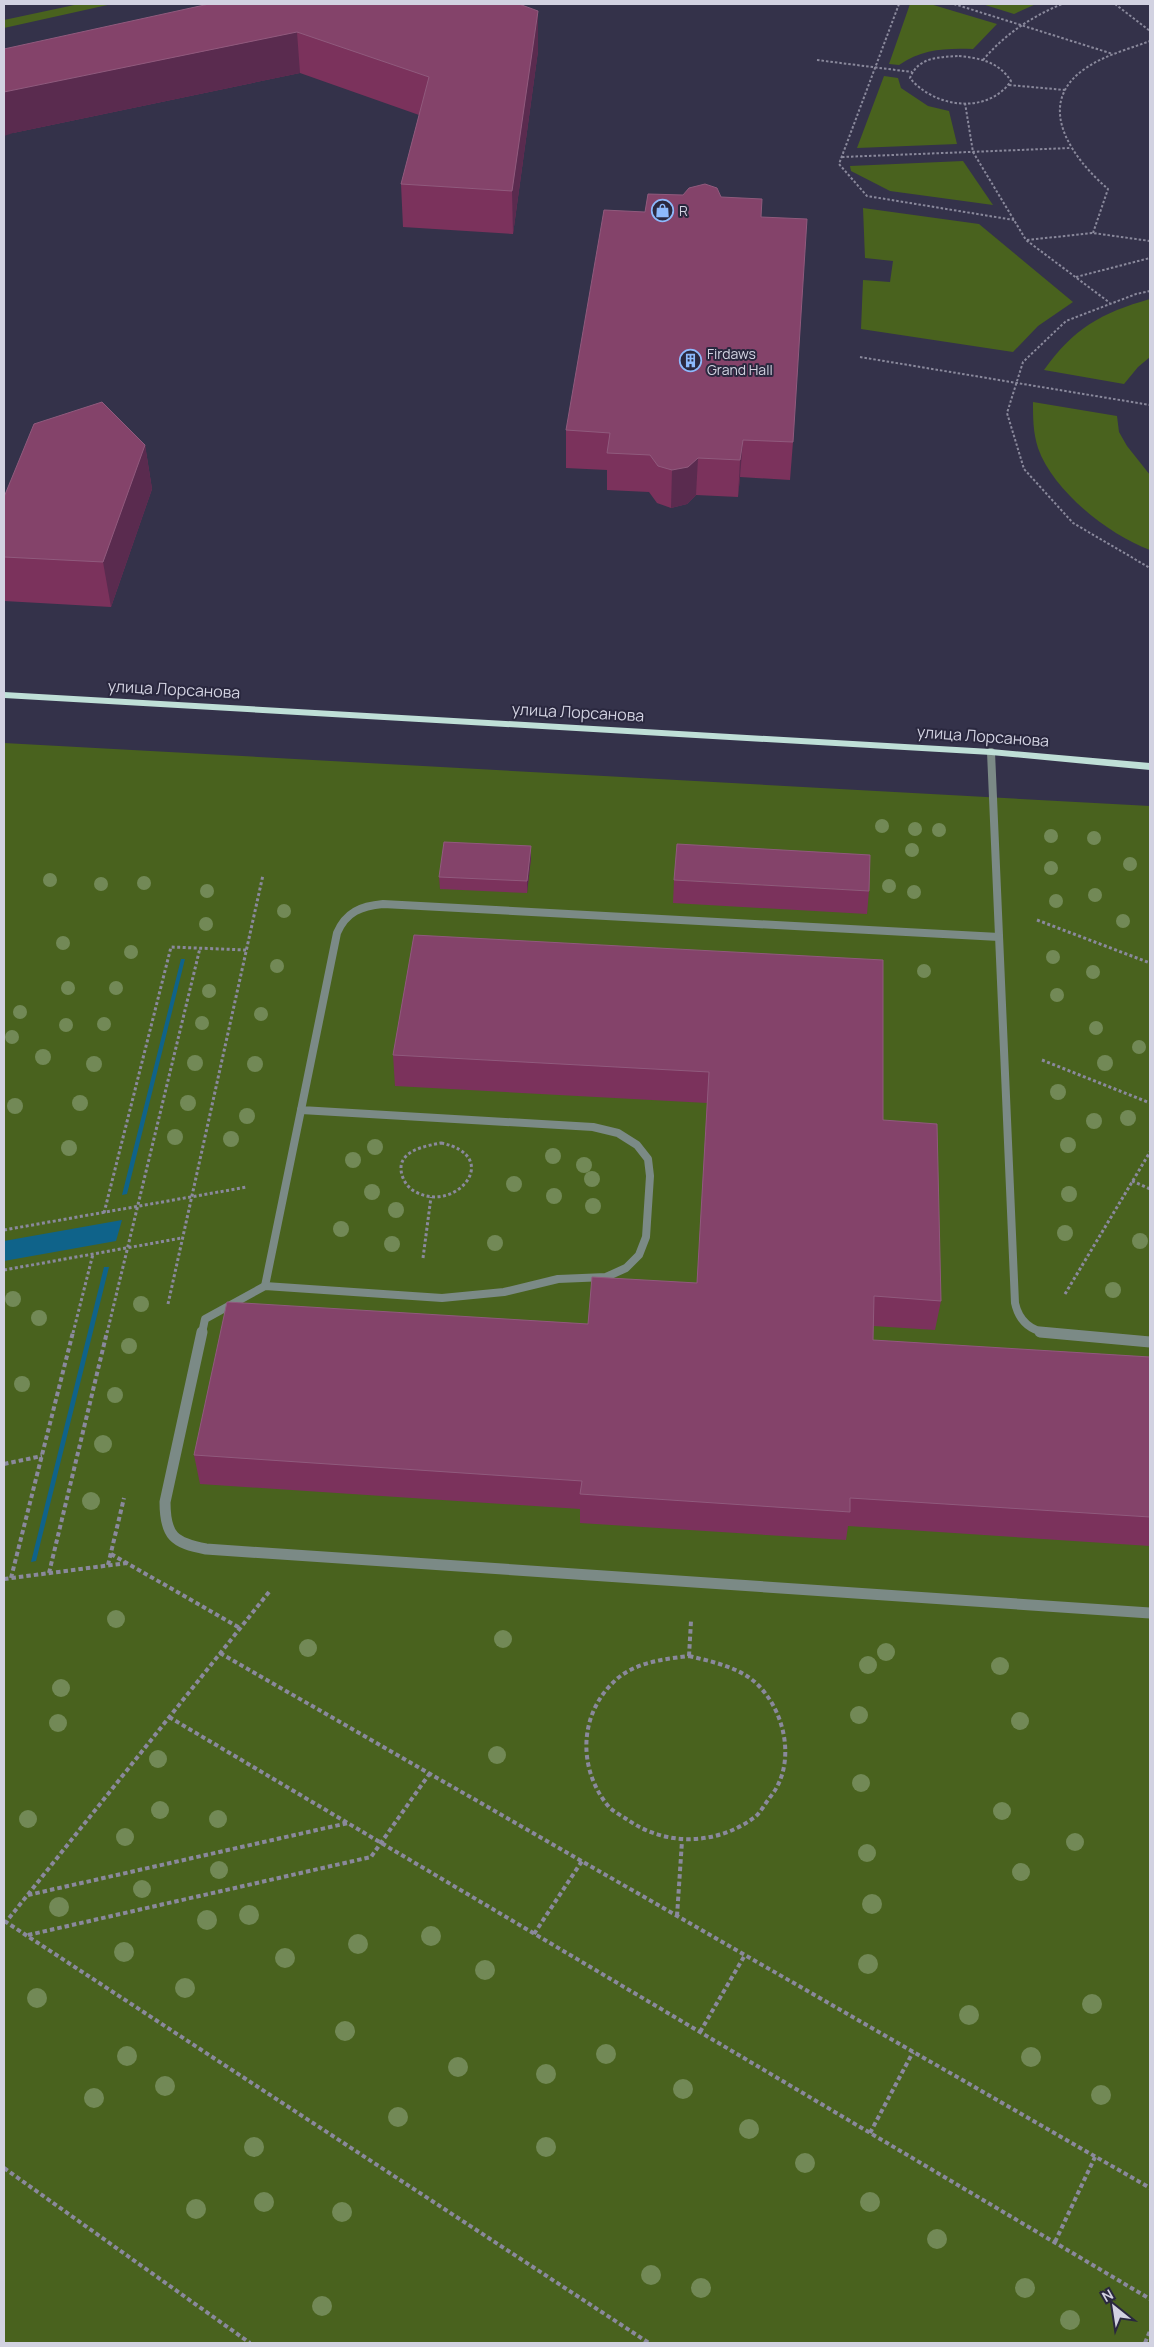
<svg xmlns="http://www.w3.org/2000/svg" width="1154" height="2347" font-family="Manrope,sans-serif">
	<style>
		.green { fill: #49621e }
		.water { fill: #0f638a }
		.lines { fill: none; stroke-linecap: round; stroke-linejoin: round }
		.path-far2 { stroke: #8a899c; stroke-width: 2; stroke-dasharray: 2.5 2; stroke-linecap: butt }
		.path-far1 { stroke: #8a899c; stroke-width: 3; stroke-dasharray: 3 2.5; stroke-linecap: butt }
		.path { stroke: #8a899c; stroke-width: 4; stroke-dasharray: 4.5 3; stroke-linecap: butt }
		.minor-far1 { stroke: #7b8a86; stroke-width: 8 }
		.minor { stroke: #7b8a86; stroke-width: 11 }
		.major { fill: #bfdfd7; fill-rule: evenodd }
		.tree { fill: #728956 }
		.wall { fill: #7b325c }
		.shaded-wall { fill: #5a2b4f }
		.building { fill: #84436a; stroke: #905a7d }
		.labels { text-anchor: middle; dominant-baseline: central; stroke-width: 4; stroke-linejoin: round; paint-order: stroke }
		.far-poi-label { font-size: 14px; fill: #d2d2e1; stroke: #2a283f; text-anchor: start }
		.street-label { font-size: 16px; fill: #d2d2e1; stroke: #2a283f }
	</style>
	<rect width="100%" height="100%" fill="#34324a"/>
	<g class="green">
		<path d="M79,4H112L4,28V20Z"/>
		<path d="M910,4H930L997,24L973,49C946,48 922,49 899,65L889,64Z"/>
		<path d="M982,4H1036L1014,14Z"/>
		<path d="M884,76L898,78L901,88L928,106L949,111L957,144L857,148Z"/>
		<path d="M963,161L993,205L890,191L851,171L850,166Z"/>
		<path d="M863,208L979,224L1073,302L1038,326L1013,352L861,329L863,280L890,282L893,261L865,258Z"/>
		<path d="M1150,299V357L1138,367L1124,384L1044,370C1074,328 1101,313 1150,299Z"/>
		<path d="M1033,402L1117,416L1119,432L1127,446L1150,475V550C1109,535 1053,491 1038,448C1033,432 1033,418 1033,402Z"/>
		<path d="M4,743L1150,806V2343H4Z"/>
	</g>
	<g class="water">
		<path d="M181,959H185L127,1194L122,1195Z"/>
		<path d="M122,1220L116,1241L4,1261V1241Z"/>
		<path d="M104,1267H109L36,1561L31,1562Z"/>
	</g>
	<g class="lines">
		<g class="path-far2">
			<path d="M899,4L839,164L867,196L1014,220"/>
			<path d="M954,4L1113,54"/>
			<path d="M1115,4L1150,31"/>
			<path d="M959,56C980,58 999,62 1011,81C988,115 934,108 910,78C918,57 939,57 959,56Z"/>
			<path d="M817,60L912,72"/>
			<path d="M983,60C1005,34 1031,17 1062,4"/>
			<path d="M1009,85L1065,90"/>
			<path d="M965,103L973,152L1026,240L1110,303"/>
			<path d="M842,157L1070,148"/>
			<path d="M1093,233L1108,189C1073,159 1032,104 1086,68C1105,55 1129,49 1150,41"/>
			<path d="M1027,240L1093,233L1150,241"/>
			<path d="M1076,277L1150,258"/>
			<path d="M1150,291L1136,294L1066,321L1023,362L1007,413L1024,469L1073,523L1150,568"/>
			<path d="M860,357L1150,405"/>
		</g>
		<g class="path-far1">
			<path d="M1037,920L1150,963"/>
			<path d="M1042,1060L1150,1103"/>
			<path d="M441,1143C504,1156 456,1214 416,1192C409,1189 404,1182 402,1175C395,1151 425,1146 441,1143Z"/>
			<path d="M1132,1181L1150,1189"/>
			<path d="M104,1213L171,947L246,950"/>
			<path d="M4,1230L247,1187"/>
			<path d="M423,1258L431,1197"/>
			<path d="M4,1270L182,1238"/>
			<path d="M1065,1294L1150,1152"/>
			<path d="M168,1304L263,875"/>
			<path d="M73,1333L93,1254"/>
			<path d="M107,1333L200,948"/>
		</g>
		<g class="path">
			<path d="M4,1464L42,1456"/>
			<path d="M111,1554L240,1628"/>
			<path d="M108,1565L124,1498"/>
			<path d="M49,1573L107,1332"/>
			<path d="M11,1578L73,1332"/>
			<path d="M4,1579L127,1563"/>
			<path d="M269,1592L6,1922L649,2343"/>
			<path d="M220,1653L1150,2188"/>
			<path d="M689,1656C713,1662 740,1667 758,1685C786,1713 796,1764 771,1796C766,1802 761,1812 755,1817C717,1845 667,1847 628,1820C622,1816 614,1812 609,1807C577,1769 578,1712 618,1678C637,1662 665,1659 689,1656Z"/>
			<path d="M689,1656L691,1621"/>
			<path d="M169,1717L1150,2299"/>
			<path d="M28,1895L348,1823"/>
			<path d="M677,1916L682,1841"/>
			<path d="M534,1934L582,1861"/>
			<path d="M28,1935L371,1857L430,1773"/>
			<path d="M700,2032L745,1955"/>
			<path d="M870,2133L913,2052"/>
			<path d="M4,2168L250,2343"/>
			<path d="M1055,2242L1095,2157"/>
			<path d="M1145,2343L1150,2331"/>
		</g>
		<g class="minor-far1">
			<path d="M991,752L1015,1303C1019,1321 1031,1331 1049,1333"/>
			<path d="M265,1286L301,1110"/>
			<path d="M202,1333L205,1319L265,1286L442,1298L504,1292L558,1279L606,1277L626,1268L639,1255L646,1237L650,1176L648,1159L637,1145L618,1133L593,1127L301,1110L337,933C346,912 361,906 383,904L999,937"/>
		</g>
		<g class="minor">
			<path d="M202,1332L165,1502C165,1536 174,1543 206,1549L1150,1613"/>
			<path d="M1040,1332L1150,1342"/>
		</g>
		<path class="major" d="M4,692L991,749L1150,763V770L991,755L4,698Z"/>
	</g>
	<g class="tree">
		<circle cx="882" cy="826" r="7"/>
		<circle cx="915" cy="829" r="7"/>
		<circle cx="939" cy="830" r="7"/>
		<circle cx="1051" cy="836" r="7"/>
		<circle cx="1094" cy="838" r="7"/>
		<circle cx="912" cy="850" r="7"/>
		<circle cx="1130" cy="864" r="7"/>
		<circle cx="1051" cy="868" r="7"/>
		<circle cx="50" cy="880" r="7"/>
		<circle cx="144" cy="883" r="7"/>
		<circle cx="101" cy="884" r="7"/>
		<circle cx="889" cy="886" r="7"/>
		<circle cx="207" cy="891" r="7"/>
		<circle cx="914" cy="892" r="7"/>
		<circle cx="1095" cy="895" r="7"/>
		<circle cx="1056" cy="901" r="7"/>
		<circle cx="284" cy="911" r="7"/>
		<circle cx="1123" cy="921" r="7"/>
		<circle cx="206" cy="924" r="7"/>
		<circle cx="63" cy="943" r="7"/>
		<circle cx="131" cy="952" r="7"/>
		<circle cx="1053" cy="957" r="7"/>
		<circle cx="277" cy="966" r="7"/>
		<circle cx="924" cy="971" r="7"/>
		<circle cx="1093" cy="972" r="7"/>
		<circle cx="68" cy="988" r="7"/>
		<circle cx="116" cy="988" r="7"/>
		<circle cx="209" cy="991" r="7"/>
		<circle cx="1057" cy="995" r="7"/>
		<circle cx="20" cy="1012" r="7"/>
		<circle cx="261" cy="1014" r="7"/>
		<circle cx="202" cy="1023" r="7"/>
		<circle cx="104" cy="1024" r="7"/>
		<circle cx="66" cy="1025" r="7"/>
		<circle cx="1096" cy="1028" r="7"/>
		<circle cx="12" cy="1037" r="7"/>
		<circle cx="1139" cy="1047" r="7"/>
		<circle cx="43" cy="1057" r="8"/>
		<circle cx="195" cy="1063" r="8"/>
		<circle cx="1105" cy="1063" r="8"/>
		<circle cx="94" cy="1064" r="8"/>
		<circle cx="255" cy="1064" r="8"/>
		<circle cx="1058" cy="1092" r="8"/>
		<circle cx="80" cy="1103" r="8"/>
		<circle cx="188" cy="1103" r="8"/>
		<circle cx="15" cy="1106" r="8"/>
		<circle cx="247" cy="1116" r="8"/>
		<circle cx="1128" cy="1118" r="8"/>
		<circle cx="1094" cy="1121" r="8"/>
		<circle cx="175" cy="1137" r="8"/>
		<circle cx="231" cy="1139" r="8"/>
		<circle cx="1068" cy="1145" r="8"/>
		<circle cx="375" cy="1147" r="8"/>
		<circle cx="69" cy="1148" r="8"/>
		<circle cx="553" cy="1156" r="8"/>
		<circle cx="353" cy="1160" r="8"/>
		<circle cx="584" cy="1165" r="8"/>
		<circle cx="592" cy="1179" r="8"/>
		<circle cx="514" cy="1184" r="8"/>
		<circle cx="372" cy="1192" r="8"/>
		<circle cx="1069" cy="1194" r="8"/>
		<circle cx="554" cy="1196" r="8"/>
		<circle cx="593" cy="1206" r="8"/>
		<circle cx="396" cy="1210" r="8"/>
		<circle cx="341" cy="1229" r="8"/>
		<circle cx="1065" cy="1233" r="8"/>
		<circle cx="1140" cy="1241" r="8"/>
		<circle cx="495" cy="1243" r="8"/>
		<circle cx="392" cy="1244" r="8"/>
		<circle cx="1113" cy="1290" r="8"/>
		<circle cx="13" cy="1299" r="8"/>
		<circle cx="141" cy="1304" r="8"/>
		<circle cx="39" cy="1318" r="8"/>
		<circle cx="129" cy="1346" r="8"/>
		<circle cx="22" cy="1384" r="8"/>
		<circle cx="115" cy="1395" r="8"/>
		<circle cx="103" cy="1444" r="9"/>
		<circle cx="91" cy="1501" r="9"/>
		<circle cx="116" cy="1619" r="9"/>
		<circle cx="503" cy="1639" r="9"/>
		<circle cx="308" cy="1648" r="9"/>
		<circle cx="886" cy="1652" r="9"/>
		<circle cx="868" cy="1665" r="9"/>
		<circle cx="1000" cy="1666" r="9"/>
		<circle cx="61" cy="1688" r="9"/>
		<circle cx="859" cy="1715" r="9"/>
		<circle cx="1020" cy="1721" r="9"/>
		<circle cx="58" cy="1723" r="9"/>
		<circle cx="497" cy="1755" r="9"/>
		<circle cx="158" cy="1759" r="9"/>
		<circle cx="861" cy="1783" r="9"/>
		<circle cx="160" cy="1810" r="9"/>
		<circle cx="1002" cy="1811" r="9"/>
		<circle cx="28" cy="1819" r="9"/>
		<circle cx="218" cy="1819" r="9"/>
		<circle cx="125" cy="1837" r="9"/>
		<circle cx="1075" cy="1842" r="9"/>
		<circle cx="867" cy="1853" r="9"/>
		<circle cx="219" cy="1870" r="9"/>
		<circle cx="1021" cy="1872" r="9"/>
		<circle cx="142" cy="1889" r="9"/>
		<circle cx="872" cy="1904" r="10"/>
		<circle cx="59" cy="1907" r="10"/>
		<circle cx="249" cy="1915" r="10"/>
		<circle cx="207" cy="1920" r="10"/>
		<circle cx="431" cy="1936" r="10"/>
		<circle cx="358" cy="1944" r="10"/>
		<circle cx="124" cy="1952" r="10"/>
		<circle cx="285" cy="1958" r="10"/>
		<circle cx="868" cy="1964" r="10"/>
		<circle cx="485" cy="1970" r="10"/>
		<circle cx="185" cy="1988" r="10"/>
		<circle cx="37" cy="1998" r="10"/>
		<circle cx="1092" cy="2004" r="10"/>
		<circle cx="969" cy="2015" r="10"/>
		<circle cx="345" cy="2031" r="10"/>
		<circle cx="606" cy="2054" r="10"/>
		<circle cx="127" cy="2056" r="10"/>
		<circle cx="1031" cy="2057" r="10"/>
		<circle cx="458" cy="2067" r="10"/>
		<circle cx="546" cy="2074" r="10"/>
		<circle cx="165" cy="2086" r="10"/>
		<circle cx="683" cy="2089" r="10"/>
		<circle cx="1101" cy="2095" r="10"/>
		<circle cx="94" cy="2098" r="10"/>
		<circle cx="398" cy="2117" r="10"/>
		<circle cx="749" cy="2129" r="10"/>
		<circle cx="254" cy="2147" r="10"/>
		<circle cx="546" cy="2147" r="10"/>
		<circle cx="805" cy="2163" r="10"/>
		<circle cx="264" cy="2202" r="10"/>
		<circle cx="870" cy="2202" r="10"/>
		<circle cx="196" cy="2209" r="10"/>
		<circle cx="342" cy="2212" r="10"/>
		<circle cx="937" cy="2239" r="10"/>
		<circle cx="651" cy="2275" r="10"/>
		<circle cx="701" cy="2288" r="10"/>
		<circle cx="1025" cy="2288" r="10"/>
		<circle cx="322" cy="2306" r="10"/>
		<circle cx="1070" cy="2320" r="10"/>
	</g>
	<g class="wall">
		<path d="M209,4L538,51L513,234L403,227L401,184L419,115L300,73L13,133Z"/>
		<path d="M645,212L761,217L793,442L790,480L740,477L738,497L696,495L687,504L671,508L657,503L649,492L607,490V470L566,468V430Z"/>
		<path d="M145,445L152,489L111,607L4,601V497Z"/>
		<path d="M531,846V858L527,893L440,889L439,877Z"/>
		<path d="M674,880L869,891L867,914L673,903Z"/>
		<path d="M414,935L883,1120L941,1301L935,1330L873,1326V1340L1150,1357V1546L848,1526L846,1540L580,1523V1509L200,1484L194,1455L588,1324L697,1283L707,1103L395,1086L393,1055Z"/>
	</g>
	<g class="shaded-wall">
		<path d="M538,11V51L513,234L512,191Z"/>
		<path d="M297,32L300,73L13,133L4,136V92Z"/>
		<path d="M743,440L740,477L738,497L740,460Z"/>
		<path d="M145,445L152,489L111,607L103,562Z"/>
		<path d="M698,458L696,495L687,504L671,508L672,470Z"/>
		<path d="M531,846V858L527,893V881Z"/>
	</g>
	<g class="building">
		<path d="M209,4H519L538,11L512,191L401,184L429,77L297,32L4,92V49Z"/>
		<path d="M705,184L717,188L721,197L762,199L761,217L807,219L793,442L743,440L740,460L698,458L688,467L672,470L658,466L650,455L607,453L610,433L566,430L604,210L645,212L648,194L683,195L689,188Z"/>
		<path d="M102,402L145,445L103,562L4,557V497L34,424Z"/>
		<path d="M444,842L531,846L527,881L439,877Z"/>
		<path d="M677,844L870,855L869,891L674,880Z"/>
		<path d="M414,935L883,960V1120L937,1124L941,1301L874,1296L873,1340L1150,1357V1517L850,1498V1512L580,1494L582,1481L194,1455L227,1302L588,1324L592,1277L697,1283L709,1072L393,1055Z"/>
	</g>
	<defs>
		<symbol id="shop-ring" viewBox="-11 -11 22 22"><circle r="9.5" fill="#2a283f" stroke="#8db9fc" stroke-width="1.5"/><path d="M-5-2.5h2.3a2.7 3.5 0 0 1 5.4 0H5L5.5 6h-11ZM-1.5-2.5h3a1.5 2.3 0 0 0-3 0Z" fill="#8db9fc"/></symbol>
		<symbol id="building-ring" viewBox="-11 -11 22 22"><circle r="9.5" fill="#2a283f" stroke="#8db9fc" stroke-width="1.5"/><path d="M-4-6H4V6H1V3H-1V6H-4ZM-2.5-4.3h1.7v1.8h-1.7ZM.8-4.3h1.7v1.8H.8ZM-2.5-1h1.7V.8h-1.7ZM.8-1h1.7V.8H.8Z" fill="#8db9fc"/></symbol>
	</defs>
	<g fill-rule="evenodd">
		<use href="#shop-ring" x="650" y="198" width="25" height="25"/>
		<use href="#building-ring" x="678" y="348" width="25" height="25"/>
	</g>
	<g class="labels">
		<g class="far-poi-label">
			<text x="679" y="210">R</text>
			<text x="707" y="353">Firdaws<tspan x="707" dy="16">Grand Hall</tspan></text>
		</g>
		<g class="street-label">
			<text transform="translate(174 689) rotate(3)">улица Лорсанова</text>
			<text transform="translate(578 712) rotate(3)">улица Лорсанова</text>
			<text transform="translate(983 736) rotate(4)">улица Лорсанова</text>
		</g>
	</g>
	<rect width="1154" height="2347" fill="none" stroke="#d2d2e1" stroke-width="10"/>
	<g transform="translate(1114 2307) rotate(330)" stroke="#2a283f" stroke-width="4" paint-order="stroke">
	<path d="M0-4L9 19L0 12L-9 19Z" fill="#d2d2e1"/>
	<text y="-8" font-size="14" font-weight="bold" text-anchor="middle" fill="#d2d2e1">N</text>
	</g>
</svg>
